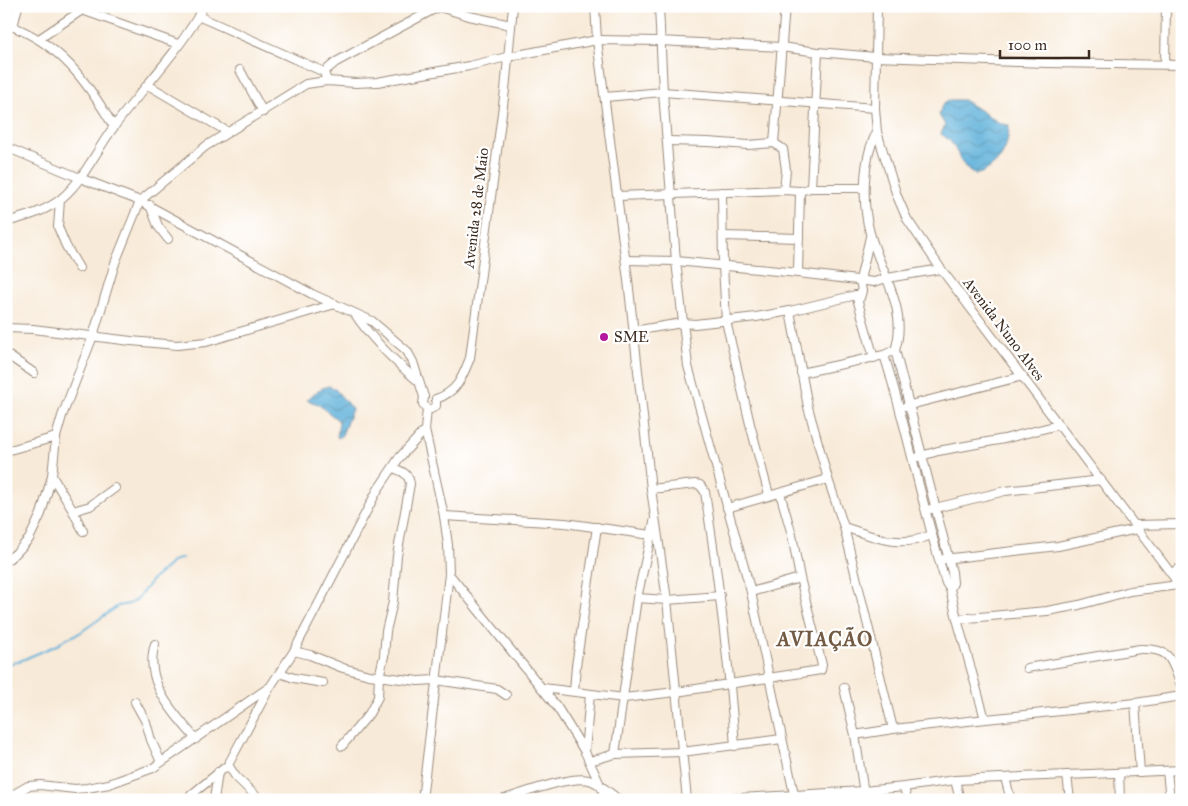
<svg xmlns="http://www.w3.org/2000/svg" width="1188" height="806" font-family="'IM FELL Great Primer',serif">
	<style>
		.water { fill: url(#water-waves); stroke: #4d6e7c }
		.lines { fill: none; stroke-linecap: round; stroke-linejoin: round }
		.stream { stroke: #5fb1da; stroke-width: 2 }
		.minor-casing { stroke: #9a8a7b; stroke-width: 10 }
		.minor { stroke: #fff; stroke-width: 8 }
		.poi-dot { fill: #b5179e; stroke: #fff; stroke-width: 2 }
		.labels { text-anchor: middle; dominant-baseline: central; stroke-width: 4.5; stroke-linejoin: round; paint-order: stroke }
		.street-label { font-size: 15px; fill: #3b2a1e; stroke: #fff }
		.poi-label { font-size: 15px; fill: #3b2a1e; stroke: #fff; text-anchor: start }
		.district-label { font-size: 20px; font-weight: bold; letter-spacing: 1px; fill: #725a43; stroke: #fff }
	</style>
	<defs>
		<pattern id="water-waves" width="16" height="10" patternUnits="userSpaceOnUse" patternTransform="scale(1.25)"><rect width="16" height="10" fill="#5fb1da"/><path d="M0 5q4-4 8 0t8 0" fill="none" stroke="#5090b0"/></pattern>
	</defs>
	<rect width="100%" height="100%" fill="#fff"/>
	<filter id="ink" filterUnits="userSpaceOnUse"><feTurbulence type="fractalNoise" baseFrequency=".02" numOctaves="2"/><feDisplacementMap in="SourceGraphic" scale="10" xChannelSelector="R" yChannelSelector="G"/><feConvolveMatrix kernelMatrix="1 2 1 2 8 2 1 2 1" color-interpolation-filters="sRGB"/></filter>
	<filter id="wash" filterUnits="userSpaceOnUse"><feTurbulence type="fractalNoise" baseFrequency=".0096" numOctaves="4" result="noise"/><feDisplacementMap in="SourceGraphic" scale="20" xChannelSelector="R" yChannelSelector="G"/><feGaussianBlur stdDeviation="1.12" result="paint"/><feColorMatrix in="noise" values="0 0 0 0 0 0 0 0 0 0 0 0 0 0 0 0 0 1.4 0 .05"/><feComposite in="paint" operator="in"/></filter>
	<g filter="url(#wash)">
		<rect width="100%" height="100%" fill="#f8ead8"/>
		<g class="water">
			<path d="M950,100H964L1001,124L1009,125C1008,142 1006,155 992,166C966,189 963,157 950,141C948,139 944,136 941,134L945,125L939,115L942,105Z"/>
			<path d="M330,386L335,389L352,409L342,435L338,438L337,437L339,421L318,404L307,400C314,394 320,387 330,386Z"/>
		</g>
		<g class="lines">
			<path class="stream" d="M6,665L20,661L59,644L65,639L78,634L118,606L129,604L137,599L152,580L168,566L173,561L182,558"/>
		</g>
	</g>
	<g filter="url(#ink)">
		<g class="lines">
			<defs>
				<g id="minor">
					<path d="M436,6L469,16L511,25"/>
					<path d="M595,6L597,40L628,280L651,489L667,600L687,800"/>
					<path d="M659,6L663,92L676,261L688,366L751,592L794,794"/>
					<path d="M877,6L875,108L877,132L897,196L907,219L941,269L1182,588"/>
					<path d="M82,10L178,44"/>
					<path d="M198,16L324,72L327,81"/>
					<path d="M6,24C60,43 86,80 114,127"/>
					<path d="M13,27L18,6"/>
					<path d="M39,39L88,6"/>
					<path d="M1165,64L1166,6"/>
					<path d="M240,70L263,112"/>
					<path d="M324,72L336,62L438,7"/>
					<path d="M148,85L228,132"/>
					<path d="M605,97L663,92L875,108"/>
					<path d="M668,141L708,142L748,145L774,143L785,6"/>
					<path d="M774,143L783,149L786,170L784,190"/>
					<path d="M6,147L80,178L140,201L312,294L372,321L407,351L413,362L424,397"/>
					<path d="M811,188L818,52"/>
					<path d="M722,192L723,265L726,321L750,424L769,495"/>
					<path d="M618,196L784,190L800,191L811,188H864"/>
					<path d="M60,200L58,227L66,246L79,268"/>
					<path d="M150,205L158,226L168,239"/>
					<path d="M6,222C25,217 47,211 62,198C84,179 96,151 113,128C143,87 180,51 204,6"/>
					<path d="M723,236L799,238"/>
					<path d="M626,260L676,261L798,273L874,282L887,278L941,269"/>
					<path d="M798,273L800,191"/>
					<path d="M856,295L874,358"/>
					<path d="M790,311L808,407L828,479L844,527L893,729L855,735L865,800"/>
					<path d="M355,314C372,340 394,361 418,381"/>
					<path d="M6,328L33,329L131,341L177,345L206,342L335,304"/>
					<path d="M633,331L682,323L695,324L756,317L790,311L856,295L860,298L862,291L860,280L870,237"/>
					<path d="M895,350L952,572L953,583L950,589"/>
					<path d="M6,354L34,373"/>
					<path d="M884,355C908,430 922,508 946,583L950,589L957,619L985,719"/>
					<path d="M801,373L884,355L895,350C909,310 880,271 870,233C862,204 862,159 877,132"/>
					<path d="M424,397L423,404L427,409H431L436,406V399"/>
					<path d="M436,399C458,391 462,378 470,358L505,90L513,6"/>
					<path d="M906,406L1023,376"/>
					<path d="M6,451L56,437"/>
					<path d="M918,457L938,451L1004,439L1058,425"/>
					<path d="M52,476L73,511L83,531"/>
					<path d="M651,489L695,484L700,485L705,492C718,577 729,661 735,746"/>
					<path d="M727,508L828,479"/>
					<path d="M931,509L1005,491L1101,480"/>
					<path d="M73,511L90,506L115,488"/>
					<path d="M444,516L565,523L651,535"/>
					<path d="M1135,525L1182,524"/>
					<path d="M844,527C875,537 899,549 931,535"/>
					<path d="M944,559L1058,546L1137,529"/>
					<path d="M6,561L16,553L29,539L41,514L52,476L56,437L62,416L93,336L115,263L140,201L206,146L306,84L327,81L356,83L377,82L469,66L507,57L597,40L659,41L781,47L818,52L876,57L1047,63L1182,65"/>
					<path d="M1171,573L1182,567"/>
					<path d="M449,574L557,707L585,752L607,800"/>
					<path d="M751,592L800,578"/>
					<path d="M637,598L667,600L720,596"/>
					<path d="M957,619L1047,611L1079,605L1130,591L1179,585"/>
					<path d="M155,644C143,681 173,713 196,739"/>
					<path d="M294,651L310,655L343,668L369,675L418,681L436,680L497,689L506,695"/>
					<path d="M1027,668L1140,649C1173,648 1171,661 1182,688"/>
					<path d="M280,673L294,678L323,683"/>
					<path d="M543,688L624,698L676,692L821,670L822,665L800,578L792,535L780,493"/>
					<path d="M844,688L855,735"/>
					<path d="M574,691L576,666L597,527"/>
					<path d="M135,702L146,722L151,740L161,762"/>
					<path d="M1135,703L1140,772"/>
					<path d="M893,729L1135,703L1182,696"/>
					<path d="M342,746L369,714L378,697L379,677L384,656L386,631L393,602L397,556L410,484C409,474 402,471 393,468"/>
					<path d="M585,752L590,694"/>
					<path d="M615,754L637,598L654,522"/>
					<path d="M590,761L615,754L682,752L782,739"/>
					<path d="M228,765L236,777L260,800"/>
					<path d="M1167,771L1170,800"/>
					<path d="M1119,773L1120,800"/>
					<path d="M1067,775L1070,800"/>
					<path d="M1005,778L1011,800"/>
					<path d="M955,780L960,800"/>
					<path d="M904,787L907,800"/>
					<path d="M8,800L14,794L28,786L40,785L75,789L87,788L109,784L153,768L268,688"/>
					<path d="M185,800L228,765L270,687L294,651L377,491L399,458L425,430"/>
					<path d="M214,800L218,772"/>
					<path d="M422,800L449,574L448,545L444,516L425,430L427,409"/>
					<path d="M501,800C522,794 570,775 589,780C600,783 610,793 619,800"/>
					<path d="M707,800L863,791L904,787L955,780L1182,770"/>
				</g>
			</defs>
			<use href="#minor" class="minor-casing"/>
			<use href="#minor" class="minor"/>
		</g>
	</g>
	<circle class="poi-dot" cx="604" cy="337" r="5"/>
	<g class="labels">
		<g class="street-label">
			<text transform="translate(476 208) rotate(-83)">Avenida 28 de Maio</text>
			<text transform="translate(1004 329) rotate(53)">Avenida Nuno Alves</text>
		</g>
		<g class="poi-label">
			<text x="614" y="337">SME</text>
		</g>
		<g class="district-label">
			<text x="825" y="639">AVIAÇÃO</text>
		</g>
	</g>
	<rect width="1188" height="806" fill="none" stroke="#fff" stroke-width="25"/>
	<path d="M1000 50v8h89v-8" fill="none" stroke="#3b2a1e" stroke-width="2.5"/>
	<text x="1008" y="50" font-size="15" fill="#3b2a1e" stroke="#ffffff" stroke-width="4" paint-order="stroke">100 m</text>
</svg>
